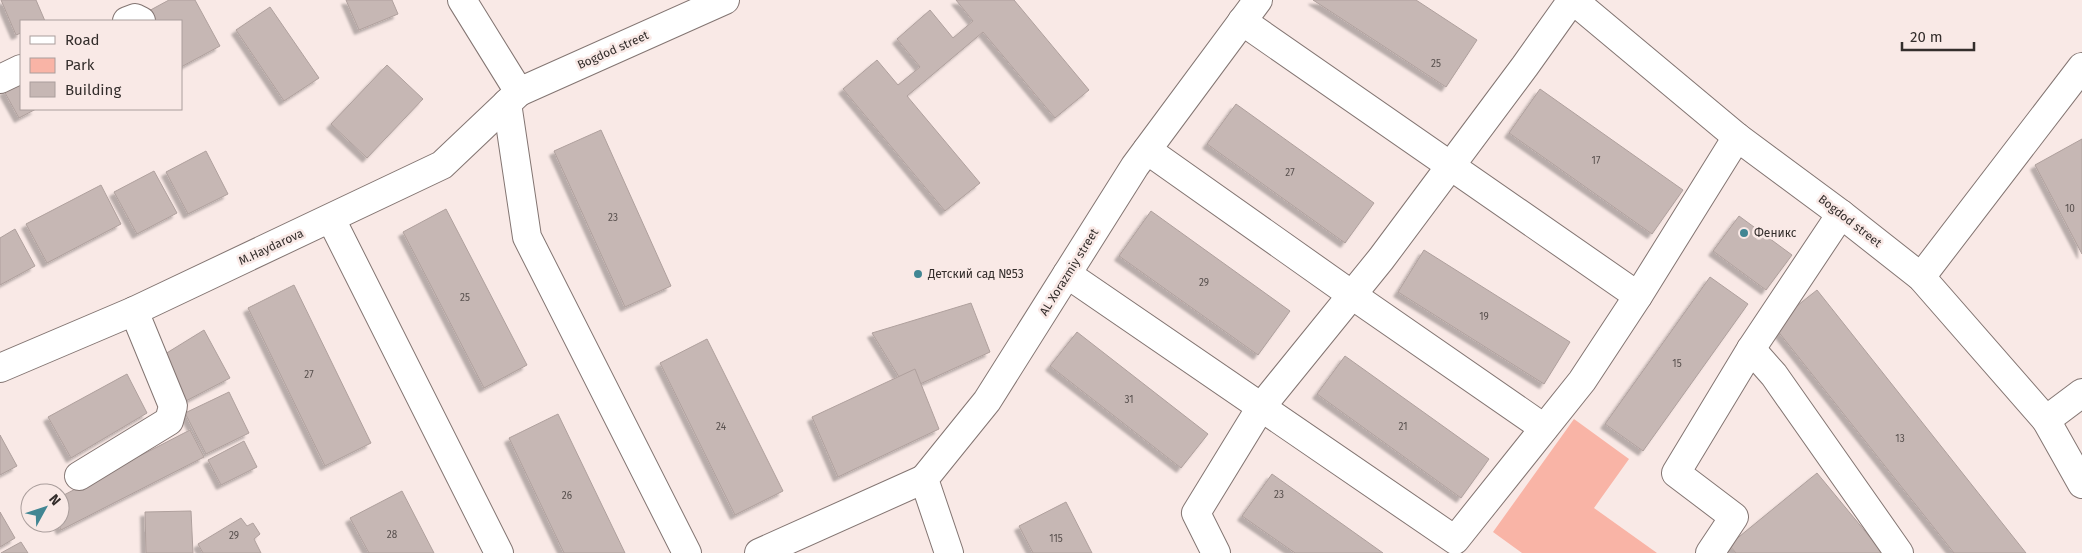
<svg xmlns="http://www.w3.org/2000/svg" width="2082" height="553" font-family="'Fira Sans',sans-serif">
	<style>
		.green { fill: #f9b4a6 }
		.building { fill: #c6b7b4; stroke: #afa09d; filter: url(#shadow) }
		.lines { fill: none; stroke-linecap: round; stroke-linejoin: round }
		.minor-casing { stroke: #837572; stroke-width: 30 }
		.minor { stroke: #fff; stroke-width: 28 }
		.poi-dot { fill: #418693; stroke: #f9e9e6; stroke-width: 2 }
		.labels { text-anchor: middle; dominant-baseline: central; stroke-width: 5; stroke-linejoin: round; paint-order: stroke }
		.number-label { font-size: 10px; fill: #58504e }
		.street-label { font-size: 12px; fill: #342e2c; stroke: #f9e9e6 }
		.poi-label { font-size: 12px; fill: #342e2c; stroke: #f9e9e6; text-anchor: start }
	</style>
	<defs>
		<filter id="shadow"><feDropShadow dx="-4.5" dy="4.5" stdDeviation="1" flood-color="#0004"/></filter>
	</defs>
	<rect width="100%" height="100%" fill="#f9e9e6"/>
	<path class="green" d="M1574,419L1629,459L1594,508L1657,553H1522L1493,532Z"/>
	<g class="building">
		<path d="M1,0H36L45,21H21V33L16,35Z"/>
		<path d="M169,0H195L220,46L181,67V21H150L145,13Z"/>
		<path d="M346,0H392L398,14L359,30Z"/>
		<path d="M956,0H1014L1089,90L1055,118L983,32L907,96L980,183L945,211L843,89L877,60L898,85L920,67L897,39L930,10L953,38L973,21Z"/>
		<path d="M1313,0H1416L1477,40L1446,87Z"/>
		<path d="M270,7L319,78L284,101L236,30Z"/>
		<path d="M387,65L423,99L367,158L331,124Z"/>
		<path d="M21,81V109H36L19,118L4,91Z"/>
		<path d="M1540,89L1683,190L1652,234L1509,133Z"/>
		<path d="M1236,104L1374,203L1345,243L1207,144Z"/>
		<path d="M601,130L671,286L625,307L554,151Z"/>
		<path d="M2082,139V254L2035,165Z"/>
		<path d="M206,151L228,194L188,214L166,172Z"/>
		<path d="M154,171L177,213L137,234L114,192Z"/>
		<path d="M101,185L121,224L47,263L26,224Z"/>
		<path d="M446,209L527,365L484,388L403,232Z"/>
		<path d="M1151,211L1290,311L1258,355L1119,256Z"/>
		<path d="M1739,216L1792,255L1766,290L1713,251Z"/>
		<path d="M15,229L35,266L0,285V238Z"/>
		<path d="M1424,250L1570,342L1544,384L1398,292Z"/>
		<path d="M1710,277L1748,304L1643,451L1605,424Z"/>
		<path d="M294,285L371,443L325,466L248,308Z"/>
		<path d="M1817,290L2026,553H1954L1773,325Z"/>
		<path d="M971,303L990,352L907,390L872,333Z"/>
		<path d="M204,330L230,378L184,402L157,359Z"/>
		<path d="M1077,332L1208,434L1181,468L1050,366Z"/>
		<path d="M707,339L783,491L735,515L660,363Z"/>
		<path d="M1345,356L1489,459L1461,498L1317,394Z"/>
		<path d="M915,369L939,429L838,477L812,417Z"/>
		<path d="M127,374L147,413L71,458L48,417Z"/>
		<path d="M229,392L249,433L206,454L185,413Z"/>
		<path d="M558,414L625,553H564L509,438Z"/>
		<path d="M190,430L204,457L61,530L58,523H60V497Z"/>
		<path d="M0,435L17,466L0,475Z"/>
		<path d="M244,441L257,467L221,485L208,460Z"/>
		<path d="M1817,473L1883,553H1736L1729,545Z"/>
		<path d="M1272,474L1383,553H1295L1242,516Z"/>
		<path d="M402,491L434,553H369L350,518Z"/>
		<path d="M1066,502L1092,553H1033L1019,526Z"/>
		<path d="M191,511L193,553H146L145,512Z"/>
		<path d="M0,512L15,538L0,547Z"/>
		<path d="M241,518L247,526L253,523L260,534L254,539L261,553H203L198,544Z"/>
		<path d="M21,542L28,553H1Z"/>
	</g>
	<g class="lines">
		<defs>
			<g id="minor">
				<path d="M462,0L519,92L725,0"/>
				<path d="M1573,0L1737,137L1841,214L1921,277L2046,420L2082,484"/>
				<path d="M127,21L135,18L141,21"/>
				<path d="M1242,21L1638,296"/>
				<path d="M0,79L21,69"/>
				<path d="M507,103L527,237L687,553"/>
				<path d="M1147,150L1352,295L1544,428"/>
				<path d="M331,219L499,553"/>
				<path d="M1067,274L1455,540L1582,381L1638,296L1737,137"/>
				<path d="M1921,277L2082,67"/>
				<path d="M1751,349L1774,375L1899,553"/>
				<path d="M0,368L134,311L442,165L519,92"/>
				<path d="M2046,420L2082,393"/>
				<path d="M79,476L169,421L173,406L134,311"/>
				<path d="M759,553L924,479"/>
				<path d="M949,553L924,479L987,401L1135,166L1258,0"/>
				<path d="M1216,553L1196,513L1261,407L1381,259L1525,66L1572,0"/>
				<path d="M1710,553L1734,517L1676,473L1751,349L1841,214"/>
			</g>
		</defs>
		<use href="#minor" class="minor-casing"/>
		<use href="#minor" class="minor"/>
	</g>
	<g class="poi-dot">
		<circle cx="1744" cy="233" r="5"/>
		<circle cx="918" cy="274" r="5"/>
	</g>
	<g class="labels">
		<g class="number-label">
			<text x="1436" y="64">25</text>
			<text x="1596" y="161">17</text>
			<text x="1290" y="173">27</text>
			<text x="2070" y="209">10</text>
			<text x="613" y="218">23</text>
			<text x="1204" y="283">29</text>
			<text x="465" y="298">25</text>
			<text x="1484" y="317">19</text>
			<text x="1677" y="364">15</text>
			<text x="309" y="375">27</text>
			<text x="1129" y="400">31</text>
			<text x="721" y="427">24</text>
			<text x="1403" y="427">21</text>
			<text x="1900" y="439">13</text>
			<text x="1279" y="495">23</text>
			<text x="567" y="496">26</text>
			<text x="392" y="535">28</text>
			<text x="234" y="536">29</text>
			<text x="1056" y="539">115</text>
		</g>
		<g class="street-label">
			<text transform="translate(613 50) rotate(-24)">Bogdod street</text>
			<text transform="translate(1850 221) rotate(38)">Bogdod street</text>
			<text transform="translate(271 247) rotate(-25)">M.Haydarova</text>
			<text transform="translate(1069 272) rotate(-58)">AL Xorazmiy street</text>
		</g>
		<g class="poi-label">
			<text x="1754" y="233">Феникс</text>
			<text x="928" y="274">Детский сад №53</text>
		</g>
	</g>
	<rect x="20" y="20" width="162" height="90" fill="#f9e9e6" stroke="#aa9e9c"/>
	<rect x="30" y="36" width="25" height="8" fill="#ffffff" stroke="#aa9e9c"/>
	<text x="65" y="45" font-size="15" fill="#342e2c">Road</text>
	<rect x="30" y="58" width="25" height="15" fill="#f9b4a6" stroke="#aa9e9c"/>
	<text x="65" y="70" font-size="15" fill="#342e2c">Park</text>
	<rect x="30" y="82" width="25" height="15" fill="#c6b7b4" stroke="#aa9e9c"/>
	<text x="65" y="95" font-size="15" fill="#342e2c">Building</text>
	<g transform="translate(45 508) rotate(50)"><circle r="24" fill="#f9e9e6" stroke="#aa9e9c"/>
	<path d="M0-4L9 19L0 12L-9 19Z" fill="#418693"/>
	<text y="-8" font-size="14" font-weight="bold" text-anchor="middle" fill="#342e2c">N</text>
	</g>
	<path d="M1902 42v8h72v-8" fill="none" stroke="#342e2c" stroke-width="2.5"/>
	<text x="1910" y="42" font-size="15" fill="#342e2c" stroke="#f9e9e6" stroke-width="4" paint-order="stroke">20 m</text>
</svg>
